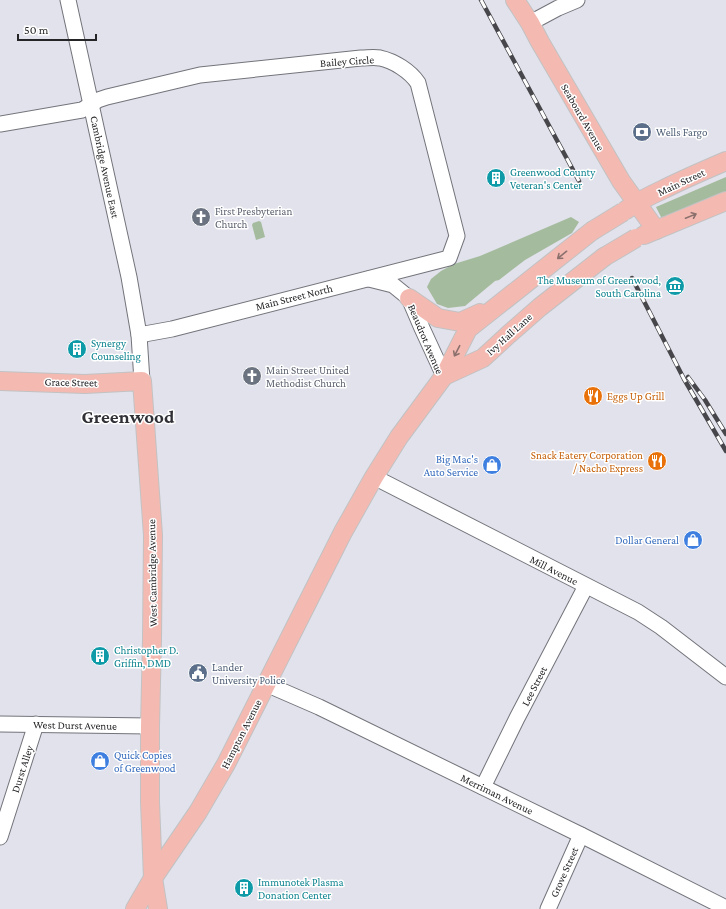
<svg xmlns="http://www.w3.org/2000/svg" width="726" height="909" font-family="'Crimson Pro',serif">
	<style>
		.green { fill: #a5bb9e }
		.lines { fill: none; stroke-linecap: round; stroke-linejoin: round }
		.minor-casing { stroke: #73747b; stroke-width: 17 }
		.major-casing { stroke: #c2c2c3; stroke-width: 20 }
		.minor { stroke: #fff; stroke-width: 15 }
		.major { stroke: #f4bab2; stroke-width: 18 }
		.rail-casing { stroke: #47474b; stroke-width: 4.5 }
		.rail { stroke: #fff; stroke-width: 3; stroke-dasharray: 9; stroke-linecap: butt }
		.major-bridge-casing { stroke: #c2c2c3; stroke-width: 20; stroke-linecap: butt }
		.major-bridge { stroke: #f4bab2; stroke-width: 18 }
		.oneway { stroke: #8c706d }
		.labels { text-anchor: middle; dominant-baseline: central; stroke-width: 3; stroke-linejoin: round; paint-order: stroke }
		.street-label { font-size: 11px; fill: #252528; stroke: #fff }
		.service-label { font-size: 11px; fill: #4e5e75; stroke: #fff; text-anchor: start }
		.culture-label { font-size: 11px; fill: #0d838f; stroke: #fff; text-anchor: start }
		.worship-label { font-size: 11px; fill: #5b616d; stroke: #fff; text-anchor: start }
		.food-label { font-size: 11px; fill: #c56008; stroke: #fff; text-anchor: start }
		.shop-label { font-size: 11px; fill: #366cbe; stroke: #fff; text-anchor: end }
		.town-label { font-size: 19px; font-weight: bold; fill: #303037; stroke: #fff }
	</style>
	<rect width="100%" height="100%" fill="#e1e2eb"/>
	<g class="green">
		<path d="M726,177V192L673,216L661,217L656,207Z"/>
		<path d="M571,217L579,222L572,233L525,260L499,280L495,281L465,306L448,308L437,304L427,287L431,279L441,271L454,264L480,256Z"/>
		<path d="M259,221L261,222L265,237L256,240L252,225L253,223Z"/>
	</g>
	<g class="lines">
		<defs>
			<g id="minor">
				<path d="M68,0L129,277L139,335L142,381"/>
				<path d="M530,23L558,8L577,0"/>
				<path d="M0,124L82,110L98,100L107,97L200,75L361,58C367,58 374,57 380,58C394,61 410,71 418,83L457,236L449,258L172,329L139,335"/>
				<path d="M369,279L393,285L409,298L421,326L444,376"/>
				<path d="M374,477L638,612L661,627L726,677"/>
				<path d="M266,684L319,707L581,835L726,908"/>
				<path d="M0,724L150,726"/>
				<path d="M483,787L517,718L586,586"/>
				<path d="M0,837L36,724"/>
				<path d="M548,909L581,835"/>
			</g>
			<g id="major">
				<path d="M515,0L530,23L540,42L621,181L656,230"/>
				<path d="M626,210C638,201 651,195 664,189C684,179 705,170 726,161"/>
				<path d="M644,235L726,201"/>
				<path d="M409,298L438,318L460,322L480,313"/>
				<path d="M444,376L483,358L508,335L540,307L604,257"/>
				<path d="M0,381L85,384L142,381L153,535L152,640L150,726V802L153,878L158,909"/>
				<path d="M135,909L153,878L198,812L226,764L343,532L374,477L399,437L444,376L468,329L592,231"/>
			</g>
		</defs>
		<use href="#minor" class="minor-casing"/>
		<use href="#major" class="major-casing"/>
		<use href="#minor" class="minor"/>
		<use href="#major" class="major"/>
		<defs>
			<g id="rail">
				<path d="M481,0L579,181"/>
				<path d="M632,278L684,379L726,451"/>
				<path d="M688,377L705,400L726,434"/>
			</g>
		</defs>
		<use href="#rail" class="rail-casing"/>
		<use href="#rail" class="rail"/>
		<defs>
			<g id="major-bridge">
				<path d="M592,231L623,212"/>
				<path d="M604,257L636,238"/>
			</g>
		</defs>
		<use href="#major-bridge" class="major-bridge-casing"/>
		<use href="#major-bridge" class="major-bridge"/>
	</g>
	<defs><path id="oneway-shaft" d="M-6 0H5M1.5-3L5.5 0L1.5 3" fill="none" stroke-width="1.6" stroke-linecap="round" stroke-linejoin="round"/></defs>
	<g class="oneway">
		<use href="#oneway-shaft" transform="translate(691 216) rotate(-22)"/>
		<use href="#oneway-shaft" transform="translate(562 255) rotate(141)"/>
		<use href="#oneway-shaft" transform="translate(457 351) rotate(117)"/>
	</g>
	<defs>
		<symbol id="bank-disc" viewBox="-11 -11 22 22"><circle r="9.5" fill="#5c6f8a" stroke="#fff"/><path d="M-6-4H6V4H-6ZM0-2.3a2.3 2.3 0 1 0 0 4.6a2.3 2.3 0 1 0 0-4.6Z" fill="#fff"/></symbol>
		<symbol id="building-disc" viewBox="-11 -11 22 22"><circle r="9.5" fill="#0f9aa8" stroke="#fff"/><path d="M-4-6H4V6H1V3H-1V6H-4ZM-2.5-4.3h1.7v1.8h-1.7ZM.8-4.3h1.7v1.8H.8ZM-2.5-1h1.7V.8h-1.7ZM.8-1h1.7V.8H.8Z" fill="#fff"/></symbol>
		<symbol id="church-disc" viewBox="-11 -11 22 22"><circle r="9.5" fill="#6b7280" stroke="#fff"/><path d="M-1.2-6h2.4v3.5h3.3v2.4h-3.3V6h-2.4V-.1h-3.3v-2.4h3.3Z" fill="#fff"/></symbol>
		<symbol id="museum-disc" viewBox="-11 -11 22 22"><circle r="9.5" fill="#0f9aa8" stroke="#fff"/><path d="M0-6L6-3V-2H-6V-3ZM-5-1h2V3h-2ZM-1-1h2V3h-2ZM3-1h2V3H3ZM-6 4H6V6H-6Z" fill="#fff"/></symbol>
		<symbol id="restaurant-disc" viewBox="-11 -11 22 22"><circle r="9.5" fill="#e8710a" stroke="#fff"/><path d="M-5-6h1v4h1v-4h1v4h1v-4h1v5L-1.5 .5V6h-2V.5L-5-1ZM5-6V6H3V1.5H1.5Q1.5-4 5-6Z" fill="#fff"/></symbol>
		<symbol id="shop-disc" viewBox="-11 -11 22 22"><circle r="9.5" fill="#3f7fe0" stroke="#fff"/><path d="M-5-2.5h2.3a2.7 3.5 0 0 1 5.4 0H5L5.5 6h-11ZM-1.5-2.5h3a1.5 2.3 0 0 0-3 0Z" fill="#fff"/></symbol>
		<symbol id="civic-disc" viewBox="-11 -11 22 22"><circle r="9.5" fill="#5c6f8a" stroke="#fff"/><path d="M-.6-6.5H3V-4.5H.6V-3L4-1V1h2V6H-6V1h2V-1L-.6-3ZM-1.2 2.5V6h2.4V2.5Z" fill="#fff"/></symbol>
	</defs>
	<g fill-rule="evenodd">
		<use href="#bank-disc" x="631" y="121" width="22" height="22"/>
		<use href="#building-disc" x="485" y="167" width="22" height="22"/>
		<use href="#church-disc" x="190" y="206" width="22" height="22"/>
		<use href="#museum-disc" x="664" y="275" width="22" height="22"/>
		<use href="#building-disc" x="66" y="338" width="22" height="22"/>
		<use href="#church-disc" x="241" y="365" width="22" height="22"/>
		<use href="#restaurant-disc" x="582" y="385" width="22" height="22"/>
		<use href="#restaurant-disc" x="646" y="450" width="22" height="22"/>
		<use href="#shop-disc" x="481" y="454" width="22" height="22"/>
		<use href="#shop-disc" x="682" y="529" width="22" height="22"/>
		<use href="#building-disc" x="89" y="645" width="22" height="22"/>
		<use href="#civic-disc" x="187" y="662" width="22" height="22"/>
		<use href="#shop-disc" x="89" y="750" width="22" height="22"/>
		<use href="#building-disc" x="233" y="877" width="22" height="22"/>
	</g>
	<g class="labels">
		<g class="street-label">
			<text transform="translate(347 61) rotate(-4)">Bailey Circle</text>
			<text transform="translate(583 117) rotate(60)">Seaboard Avenue</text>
			<text transform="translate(105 167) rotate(78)">Cambridge Avenue East</text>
			<text transform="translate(681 182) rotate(-25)">Main Street</text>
			<text transform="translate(294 297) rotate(-14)">Main Street North</text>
			<text transform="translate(509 334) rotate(-42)">Ivy Hall Lane</text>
			<text transform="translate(426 339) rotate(67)">Beaudrot Avenue</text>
			<text transform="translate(71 382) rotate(1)">Grace Street</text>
			<text transform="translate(554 570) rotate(27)">Mill Avenue</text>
			<text transform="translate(152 573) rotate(-91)">West Cambridge Avenue</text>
			<text transform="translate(534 686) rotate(-63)">Lee Street</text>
			<text transform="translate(75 725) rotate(1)">West Durst Avenue</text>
			<text transform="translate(241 734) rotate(-63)">Hampton Avenue</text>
			<text transform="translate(22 769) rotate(-72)">Durst Alley</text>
			<text transform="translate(497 794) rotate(26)">Merriman Avenue</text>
			<text transform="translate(564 872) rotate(-66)">Grove Street</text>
		</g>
		<g class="service-label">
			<text x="656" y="132">Wells Fargo</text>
			<text x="212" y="667">Lander<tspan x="212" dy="13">University Police</tspan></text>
		</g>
		<g class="culture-label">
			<text x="510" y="172">Greenwood County<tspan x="510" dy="13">Veteran's Center</tspan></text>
			<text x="661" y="280" text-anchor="end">The Museum of Greenwood,<tspan x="661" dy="13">South Carolina</tspan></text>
			<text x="91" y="343">Synergy<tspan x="91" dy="13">Counseling</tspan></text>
			<text x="114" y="650">Christopher D.<tspan x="114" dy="13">Griffin, DMD</tspan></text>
			<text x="258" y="882">Immunotek Plasma<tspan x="258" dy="13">Donation Center</tspan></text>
		</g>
		<g class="worship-label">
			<text x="215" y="211">First Presbyterian<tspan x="215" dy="13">Church</tspan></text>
			<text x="266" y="370">Main Street United<tspan x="266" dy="13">Methodist Church</tspan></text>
		</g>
		<g class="food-label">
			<text x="607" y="396">Eggs Up Grill</text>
			<text x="643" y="455" text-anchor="end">Snack Eatery Corporation<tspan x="643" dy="13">/ Nacho Express</tspan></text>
		</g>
		<g class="shop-label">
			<text x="478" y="459">Big Mac's<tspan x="478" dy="13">Auto Service</tspan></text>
			<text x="679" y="540">Dollar General</text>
			<text x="114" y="755" text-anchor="start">Quick Copies<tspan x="114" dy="13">of Greenwood</tspan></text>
		</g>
		<g class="town-label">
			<text x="128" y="416">Greenwood</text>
		</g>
	</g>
	<path d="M18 34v6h78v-6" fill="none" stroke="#252528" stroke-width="2"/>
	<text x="24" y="34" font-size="12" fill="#252528" stroke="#ffffff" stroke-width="3" paint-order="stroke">50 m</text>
</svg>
